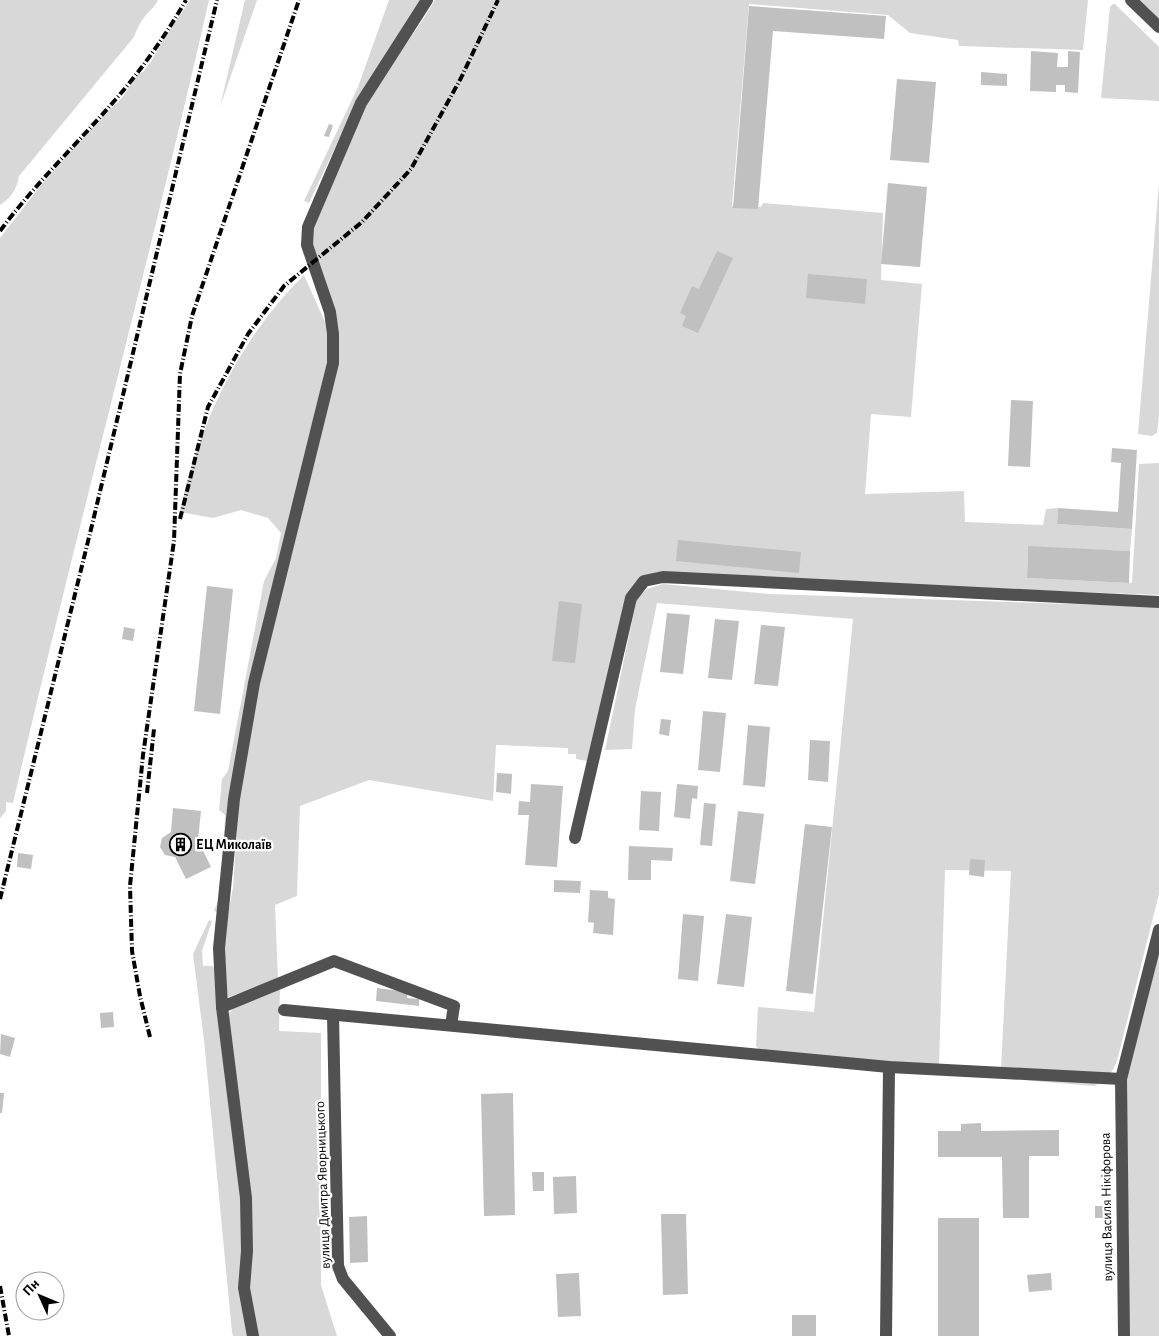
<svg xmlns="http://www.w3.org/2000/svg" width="1159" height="1336" font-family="'Alegreya Sans',sans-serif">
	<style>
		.green { fill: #d8d8d8 }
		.building { fill: #c0c0c0 }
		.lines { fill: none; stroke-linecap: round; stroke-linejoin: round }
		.minor { stroke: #515151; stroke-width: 12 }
		.rail { stroke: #000; stroke-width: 4; stroke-dasharray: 8 2.5 1 2.5; stroke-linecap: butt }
		.labels { text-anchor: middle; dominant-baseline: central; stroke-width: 4.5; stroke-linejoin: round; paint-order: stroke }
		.poi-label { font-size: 14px; font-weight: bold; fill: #000; stroke: #fff; text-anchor: start }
		.street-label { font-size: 14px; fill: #000; stroke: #fff }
	</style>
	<rect width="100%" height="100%" fill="#fff"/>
	<g class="green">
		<path d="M0,0H158C155,7 150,10 146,15C140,22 137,29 134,37L19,176C17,189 11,198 0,205Z"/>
		<path d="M190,0H209C148,269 75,535 13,803L6,802V811L0,818V238L41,185L102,117L122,98L138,74L143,72L152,60L159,47Z"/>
		<path d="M245,0H257L220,107Z"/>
		<path d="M389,0H427L348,120L309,203L304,201L358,87Z"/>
		<path d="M435,0H1088L1083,50L959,46L958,40L910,33L888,15L749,4L732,206L761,207L763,203L883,213L881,280L922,284L911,417L871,414L865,494L964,491L965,522L1043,525L1046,509L1058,508L1057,524L1132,529L1130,551L1028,547L1027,578L1132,583L1139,464L1159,463V595L664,576L636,590L587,761L576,759V754H568V748L496,745L493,801L369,780L300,806L297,896L275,905L278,980L226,998L221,948L233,888L239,800L258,684L337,362L307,247L352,122L422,21Z"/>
		<path d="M1125,0H1159V33Z"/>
		<path d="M1113,4H1115L1159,47V101L1101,98L1110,7Z"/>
		<path d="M1159,183V416L1157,433L1152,436L1138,434Z"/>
		<path d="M304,275L325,322L327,334V361L293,516L251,683L232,801L226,889L223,909L218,912L214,911L222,891L225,815L219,810L222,779L228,771L264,581L276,558L281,533L268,518L241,510L213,518L180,512C200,421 238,341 304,275Z"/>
		<path d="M663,584L769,594L1159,607V894L1117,1061C1112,1074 1106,1080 1094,1086L1011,1079L1001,1069L1011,871L945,870L939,1064L936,1071L759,1050L756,1046L758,1007L814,1012L853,619L657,603L635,709L632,749L605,750L637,598L647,589Z"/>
		<path d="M209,920L212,921L202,951L203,966H212L216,969L239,1179L248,1336H233L232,1332L204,1040L193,954Z"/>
		<path d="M1159,953V1336H1129L1126,1079Z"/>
		<path d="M280,988L279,1031L321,1033V1285L337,1336H257L248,1298L228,1015L234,1007Z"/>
	</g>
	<g class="building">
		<path d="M749,6L886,16L884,39L773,31L758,209L733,208Z"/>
		<path d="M1031,51L1058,53L1057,67H1068V51L1080,52L1078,93L1065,92V85H1056V92L1030,91Z"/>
		<path d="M981,72L1007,74V86L981,85Z"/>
		<path d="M897,79L936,82L929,163L890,160Z"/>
		<path d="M329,124L333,125L329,137L324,136Z"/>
		<path d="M888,183L927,187L920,267L881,264Z"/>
		<path d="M717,251L733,258L698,333L682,326L686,316L680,313L692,286L699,289Z"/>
		<path d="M808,274L867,279L865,304L806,298Z"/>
		<path d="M1011,400L1033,401L1030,467L1008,466Z"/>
		<path d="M1112,448L1137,450L1132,529L1057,524L1058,508L1118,512L1121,463L1111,462Z"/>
		<path d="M678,540L801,552L799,573L676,561Z"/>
		<path d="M1028,546L1130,551L1129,583L1027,578Z"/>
		<path d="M207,586L233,589L220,714L194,711Z"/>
		<path d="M559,601L582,604L575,663L552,661Z"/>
		<path d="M667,613L690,615L683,674L660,672Z"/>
		<path d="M715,619L739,621L732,680L708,678Z"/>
		<path d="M761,625L785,627L778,686L754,684Z"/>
		<path d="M124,627L135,629L133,641L122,639Z"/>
		<path d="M703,711L726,713L720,772L698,770Z"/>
		<path d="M661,719L671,720L669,736L659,734Z"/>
		<path d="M748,725L770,727L765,787L743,785Z"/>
		<path d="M810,740L830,741L828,782L808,780Z"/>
		<path d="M497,773L512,774L511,794L496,792Z"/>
		<path d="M531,784L563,786L557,867L525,865L529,815H518L519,801L530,802Z"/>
		<path d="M677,784L698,786L697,799L692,798L690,819L674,817Z"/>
		<path d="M641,791L661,792L659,831L639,830Z"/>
		<path d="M704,803L716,804L712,846L700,845Z"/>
		<path d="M173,808L201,811L198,840L211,867L186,879L175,857L165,855L160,847L162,838L171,832Z"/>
		<path d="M738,811L764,814L755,884L730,881Z"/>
		<path d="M805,824L832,827L813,994L786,991Z"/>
		<path d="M629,846L673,848L672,861L651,860V880H628Z"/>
		<path d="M18,853L33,855L31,869L17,867Z"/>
		<path d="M970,859L985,860L984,877L969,875Z"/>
		<path d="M554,880L581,881L580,893L554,892Z"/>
		<path d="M590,890L608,891V898L615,899L613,935L593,933L594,923L588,922Z"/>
		<path d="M683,914L704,916L698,981L678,979Z"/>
		<path d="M726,914L752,917L744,987L717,984Z"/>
		<path d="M377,988L408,992L407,998L419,999V1006L376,1001Z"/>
		<path d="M113,1012L114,1027L101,1028L100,1013Z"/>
		<path d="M1,1034L15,1038L10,1057L0,1054Z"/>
		<path d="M0,1093H4L2,1113H0Z"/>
		<path d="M513,1093L515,1215L484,1216L481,1094Z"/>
		<path d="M981,1123V1131L1059,1130V1156H1029V1218H1003L1002,1157H938V1131H961V1124Z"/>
		<path d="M532,1172H544V1191H533Z"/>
		<path d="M576,1176L577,1213L554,1214L553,1177Z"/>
		<rect x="1095" y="1206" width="15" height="12"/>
		<path d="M661,1214H686L688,1294L663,1295Z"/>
		<path d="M367,1216L368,1262L350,1263L349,1217Z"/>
		<rect x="938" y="1218" width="41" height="118"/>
		<path d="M579,1273L581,1316L558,1317L556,1274Z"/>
		<path d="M1051,1273L1052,1290L1029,1292L1027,1275Z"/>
		<rect x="792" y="1315" width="24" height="21"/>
	</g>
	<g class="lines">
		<g class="minor">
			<path d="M1131,0L1159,27"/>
			<path d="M575,838L631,598L644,581L663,577L1159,602"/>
			<path d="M222,1007L334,961L454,1006L451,1025"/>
			<path d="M284,1010L889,1067L1121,1079"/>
			<path d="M333,1015L338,1266L343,1279L390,1336"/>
			<path d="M253,1336L244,1288L247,1251L246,1198L222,1007L219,948L234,799L254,683L333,363V334L330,312L307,245L308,227L361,103L427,0"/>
			<path d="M886,1336L889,1067"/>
			<path d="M1124,1336L1121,1079L1159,930"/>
		</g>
		<g class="rail">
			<path d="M0,231C35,184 77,144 116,99C142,69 166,35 186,0"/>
			<path d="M180,519L208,407L248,334L284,286L362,222L411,169L461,78L498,0"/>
			<path d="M147,793L154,729"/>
			<path d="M0,899L93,521L217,0"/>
			<path d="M150,1037L140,996L132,951L130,886L143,755L174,541L180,374L192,316L299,0"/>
			<path d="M0,1286L9,1336"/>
		</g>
	</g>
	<defs>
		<symbol id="building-ring" viewBox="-11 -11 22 22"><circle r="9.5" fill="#fff" stroke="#000" stroke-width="1.5"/><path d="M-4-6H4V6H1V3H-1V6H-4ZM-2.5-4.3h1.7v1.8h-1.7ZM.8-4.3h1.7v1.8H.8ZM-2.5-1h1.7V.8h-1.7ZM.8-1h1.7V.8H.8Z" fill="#000"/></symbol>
	</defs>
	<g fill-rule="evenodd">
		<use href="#building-ring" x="168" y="832" width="25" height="25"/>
	</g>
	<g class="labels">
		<g class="poi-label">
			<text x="196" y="845">ЕЦ Миколаїв</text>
		</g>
		<g class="street-label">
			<text transform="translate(323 1185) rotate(-92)">вулиця Дмитра Яворницького</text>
			<text transform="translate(1107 1207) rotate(-91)">вулиця Василя Нікіфорова</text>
		</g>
	</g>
	<g transform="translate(40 1296) rotate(314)"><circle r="24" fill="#ffffff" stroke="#999999"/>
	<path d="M0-4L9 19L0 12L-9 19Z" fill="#000000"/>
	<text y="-8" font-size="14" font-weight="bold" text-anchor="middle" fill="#000000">Пн</text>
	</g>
</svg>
